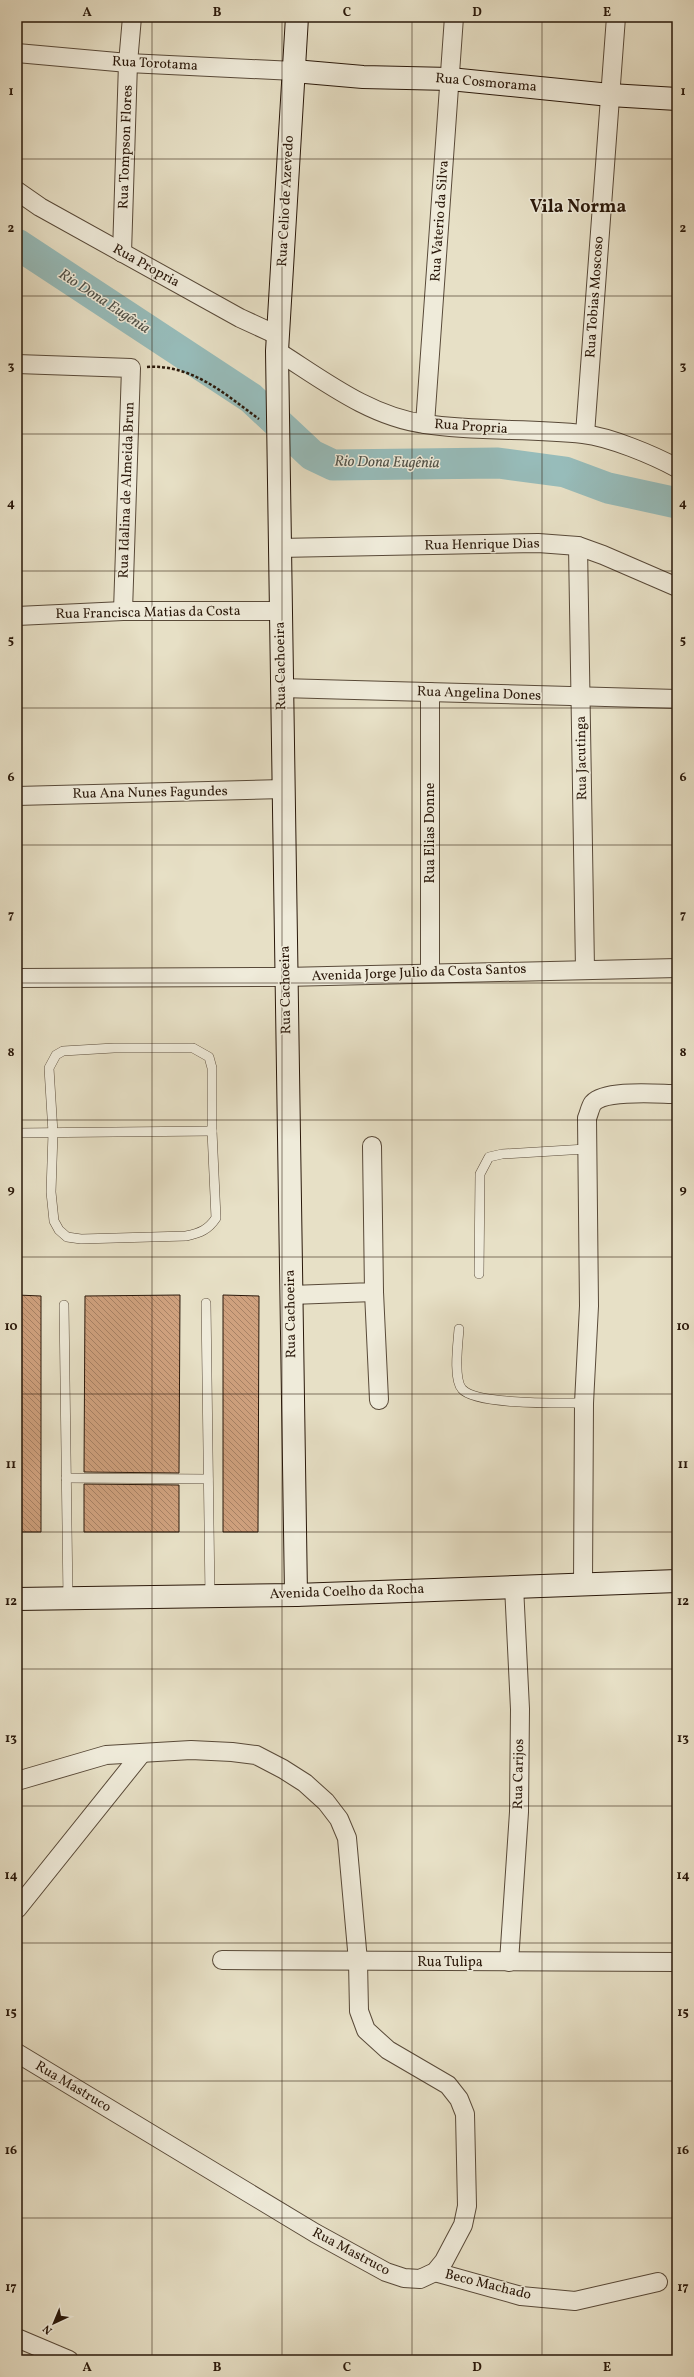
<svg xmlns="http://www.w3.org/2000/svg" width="694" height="2377" font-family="Vollkorn,serif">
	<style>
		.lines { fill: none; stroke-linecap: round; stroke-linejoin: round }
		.river { stroke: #97bcba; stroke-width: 31 }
		.building { fill: url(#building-back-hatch); stroke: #2a180a }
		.lane-casing { stroke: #594a39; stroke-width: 10 }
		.street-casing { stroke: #594a39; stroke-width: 20 }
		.secondary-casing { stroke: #2a180a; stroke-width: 24 }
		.path { stroke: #2a180a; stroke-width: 2.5; stroke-dasharray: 3 2; stroke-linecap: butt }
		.lane { stroke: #efebda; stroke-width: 9 }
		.street { stroke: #efebda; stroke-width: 18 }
		.secondary { stroke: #efebda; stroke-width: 22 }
		.grid { fill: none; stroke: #2a180a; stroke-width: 1; stroke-opacity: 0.55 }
		.labels { text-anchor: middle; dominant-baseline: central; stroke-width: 3; stroke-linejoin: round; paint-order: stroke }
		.street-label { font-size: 14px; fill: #2a180a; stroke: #efebda }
		.water-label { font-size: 15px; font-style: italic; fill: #505148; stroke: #efebda }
		.district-label { font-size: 18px; font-weight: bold; fill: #2a180a; stroke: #efebda }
		.neatline { fill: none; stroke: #2a180a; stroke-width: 1.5 }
		.grid-label { font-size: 13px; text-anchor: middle; font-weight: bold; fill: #2a180a }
	</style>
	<defs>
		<pattern id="building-back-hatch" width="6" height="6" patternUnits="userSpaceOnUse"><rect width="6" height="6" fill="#cfa17e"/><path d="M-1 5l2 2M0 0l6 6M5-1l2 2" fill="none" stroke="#a88265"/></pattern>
	</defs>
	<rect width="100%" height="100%" fill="#e7e0c6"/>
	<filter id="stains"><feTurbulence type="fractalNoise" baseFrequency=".005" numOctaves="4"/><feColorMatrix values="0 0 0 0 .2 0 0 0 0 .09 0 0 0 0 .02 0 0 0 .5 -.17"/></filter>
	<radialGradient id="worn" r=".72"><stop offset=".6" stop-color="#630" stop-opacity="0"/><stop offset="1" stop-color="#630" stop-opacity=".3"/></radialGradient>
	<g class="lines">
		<path class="river" d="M17,244L251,398L312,455L333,465L498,463L565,472L608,488L677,503"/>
	</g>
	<g class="building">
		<path d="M17,1295L41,1296V1532H17Z"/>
		<path d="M180,1295L179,1473L84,1472L85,1296Z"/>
		<path d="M223,1295L259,1296L258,1532H223Z"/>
		<path d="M84,1484L179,1485V1532H84Z"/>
	</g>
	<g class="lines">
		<defs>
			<g id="lane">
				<path d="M114,1048H193L209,1057L212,1068V1131L216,1218C208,1230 200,1233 186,1236L81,1239L67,1237L59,1230L54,1221L51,1192L53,1133L49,1068L56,1055L63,1051Z"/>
				<path d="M17,1133L212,1131"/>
				<path d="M479,1274L480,1174L489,1157L502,1154L586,1149"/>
				<path d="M206,1303L210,1597"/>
				<path d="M64,1305L68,1599"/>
				<path d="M459,1329C458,1343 453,1379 462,1389C475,1405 561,1403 584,1403"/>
				<path d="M66,1478L208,1479"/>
			</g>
			<g id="street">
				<path d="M17,53L128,63L294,71"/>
				<path d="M17,191L40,207L240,318L277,335"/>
				<path d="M122,253L128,63L132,17"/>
				<path d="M277,351C323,380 370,417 425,424C477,432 531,428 583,434C610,437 653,455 677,468"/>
				<path d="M17,364L131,368L123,611"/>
				<path d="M425,424L454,17"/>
				<path d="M585,434L616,17"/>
				<path d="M578,546L585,969"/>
				<path d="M279,548L538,543L578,546L603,555L677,587"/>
				<path d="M17,616L123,611H280"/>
				<path d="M281,688L677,699"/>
				<path d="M430,692V973"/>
				<path d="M17,796L283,789"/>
				<path d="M17,978L285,977L677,968"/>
				<path d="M374,1292L379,1400"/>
				<path d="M291,1295L374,1292L372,1146"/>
				<path d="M583,1584L584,1403L589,1306L587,1118C589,1114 590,1107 593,1103C606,1089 658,1094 677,1094"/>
				<path d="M17,1781L106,1755L191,1750L232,1752L256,1755L283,1769L305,1783L326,1802L339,1819L347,1838L358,1961L359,2011L366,2030L388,2050L448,2085L459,2099L465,2114L467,2206L463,2225L444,2261L435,2272L420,2279L404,2278L386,2272L315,2233L17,2053"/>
				<path d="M17,1909L142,1753"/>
				<path d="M222,1960L677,1962"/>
				<path d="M509,1962L519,1812L520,1709L514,1586"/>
				<path d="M435,2272L521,2296L575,2301L658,2282"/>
				<path d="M17,2338L69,2360"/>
			</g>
			<g id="secondary">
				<path d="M294,71L363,77L450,79L610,95L677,99"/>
				<path d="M296,1595L277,351L297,17"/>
				<path d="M17,1599L296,1595L677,1581"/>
			</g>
		</defs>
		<use href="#lane" class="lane-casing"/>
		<use href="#street" class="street-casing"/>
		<use href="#secondary" class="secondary-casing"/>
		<path class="path" d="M147,367C192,364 225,394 259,419"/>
		<use href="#lane" class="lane"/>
		<use href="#street" class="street"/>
		<use href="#secondary" class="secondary"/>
	</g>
	<path class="grid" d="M152,17V2360M282,17V2360M412,17V2360M542,17V2360M17,159H677M17,296H677M17,434H677M17,571H677M17,708H677M17,845H677M17,983H677M17,1120H677M17,1257H677M17,1394H677M17,1532H677M17,1669H677M17,1806H677M17,1943H677M17,2081H677M17,2218H677"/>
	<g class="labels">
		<g class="street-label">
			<text transform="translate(155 64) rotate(3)">Rua Torotama</text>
			<text transform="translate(486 83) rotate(5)">Rua Cosmorama</text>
			<text transform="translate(126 147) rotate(-88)">Rua Tompson Flores</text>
			<text transform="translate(286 201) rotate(-87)">Rua Celio de Azevedo</text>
			<text transform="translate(440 221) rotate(-86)">Rua Vaterio da Silva</text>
			<text transform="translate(146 266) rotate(29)">Rua Propria</text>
			<text transform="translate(595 297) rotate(-86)">Rua Tobias Moscoso</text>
			<text transform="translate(471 427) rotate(4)">Rua Propria</text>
			<text transform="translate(127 490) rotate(-88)">Rua Idalina de Almeida Brun</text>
			<text transform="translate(482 545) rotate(-1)">Rua Henrique Dias</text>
			<text transform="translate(148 613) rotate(-1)">Rua Francisca Matias da Costa</text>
			<text transform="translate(281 666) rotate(-91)">Rua Cachoeira</text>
			<text transform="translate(479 694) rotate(2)">Rua Angelina Dones</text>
			<text transform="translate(582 758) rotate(-91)">Rua Jacutinga</text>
			<text transform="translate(150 793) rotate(-1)">Rua Ana Nunes Fagundes</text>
			<text transform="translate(430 833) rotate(-90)">Rua Elias Donne</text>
			<text transform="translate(419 973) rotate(-2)">Avenida Jorge Julio da Costa Santos</text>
			<text transform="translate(286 990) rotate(-91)">Rua Cachoeira</text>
			<text transform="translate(291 1314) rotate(-91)">Rua Cachoeira</text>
			<text transform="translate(347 1592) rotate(-2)">Avenida Coelho da Rocha</text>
			<text transform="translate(519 1774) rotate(-89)">Rua Carijos</text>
			<text x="450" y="1962">Rua Tulipa</text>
			<text transform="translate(73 2087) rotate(31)">Rua Mastruco</text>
			<text transform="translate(351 2252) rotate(28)">Rua Mastruco</text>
			<text transform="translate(488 2285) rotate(14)">Beco Machado</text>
		</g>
		<g class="water-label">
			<text transform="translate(104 302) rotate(33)">Rio Dona Eugênia</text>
			<text transform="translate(387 463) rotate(1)">Rio Dona Eugênia</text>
		</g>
		<g class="district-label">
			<text x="578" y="207">Vila Norma</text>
		</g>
	</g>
	<rect width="694" height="2377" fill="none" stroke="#e7e0c6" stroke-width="44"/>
	<g transform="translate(54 2323) rotate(224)" stroke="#efebda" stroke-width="3" paint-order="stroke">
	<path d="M0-3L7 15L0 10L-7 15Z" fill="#2a180a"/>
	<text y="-6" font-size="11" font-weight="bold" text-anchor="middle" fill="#2a180a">N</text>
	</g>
	<rect x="22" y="22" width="650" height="2333" class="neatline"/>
	<g class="grid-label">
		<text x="87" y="16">A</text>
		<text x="217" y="16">B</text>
		<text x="347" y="16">C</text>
		<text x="477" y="16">D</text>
		<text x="607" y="16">E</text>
		<text x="11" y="95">1</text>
		<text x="683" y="95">1</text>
		<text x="11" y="232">2</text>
		<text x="683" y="232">2</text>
		<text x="11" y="370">3</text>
		<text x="683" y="370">3</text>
		<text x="11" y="507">4</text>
		<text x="683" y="507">4</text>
		<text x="11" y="644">5</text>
		<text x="683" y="644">5</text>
		<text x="11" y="781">6</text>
		<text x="683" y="781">6</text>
		<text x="11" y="919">7</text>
		<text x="683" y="919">7</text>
		<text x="11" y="1056">8</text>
		<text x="683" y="1056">8</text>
		<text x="11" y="1193">9</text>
		<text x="683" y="1193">9</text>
		<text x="11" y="1330">10</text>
		<text x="683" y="1330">10</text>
		<text x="11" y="1468">11</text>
		<text x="683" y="1468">11</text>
		<text x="11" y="1605">12</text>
		<text x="683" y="1605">12</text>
		<text x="11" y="1742">13</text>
		<text x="683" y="1742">13</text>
		<text x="11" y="1879">14</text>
		<text x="683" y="1879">14</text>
		<text x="11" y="2016">15</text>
		<text x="683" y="2016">15</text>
		<text x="11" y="2154">16</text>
		<text x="683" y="2154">16</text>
		<text x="11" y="2291">17</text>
		<text x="683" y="2291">17</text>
		<text x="87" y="2371">A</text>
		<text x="217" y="2371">B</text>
		<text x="347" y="2371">C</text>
		<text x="477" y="2371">D</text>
		<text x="607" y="2371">E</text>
	</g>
	<rect width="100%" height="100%" filter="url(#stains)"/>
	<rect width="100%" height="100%" fill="url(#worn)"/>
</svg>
